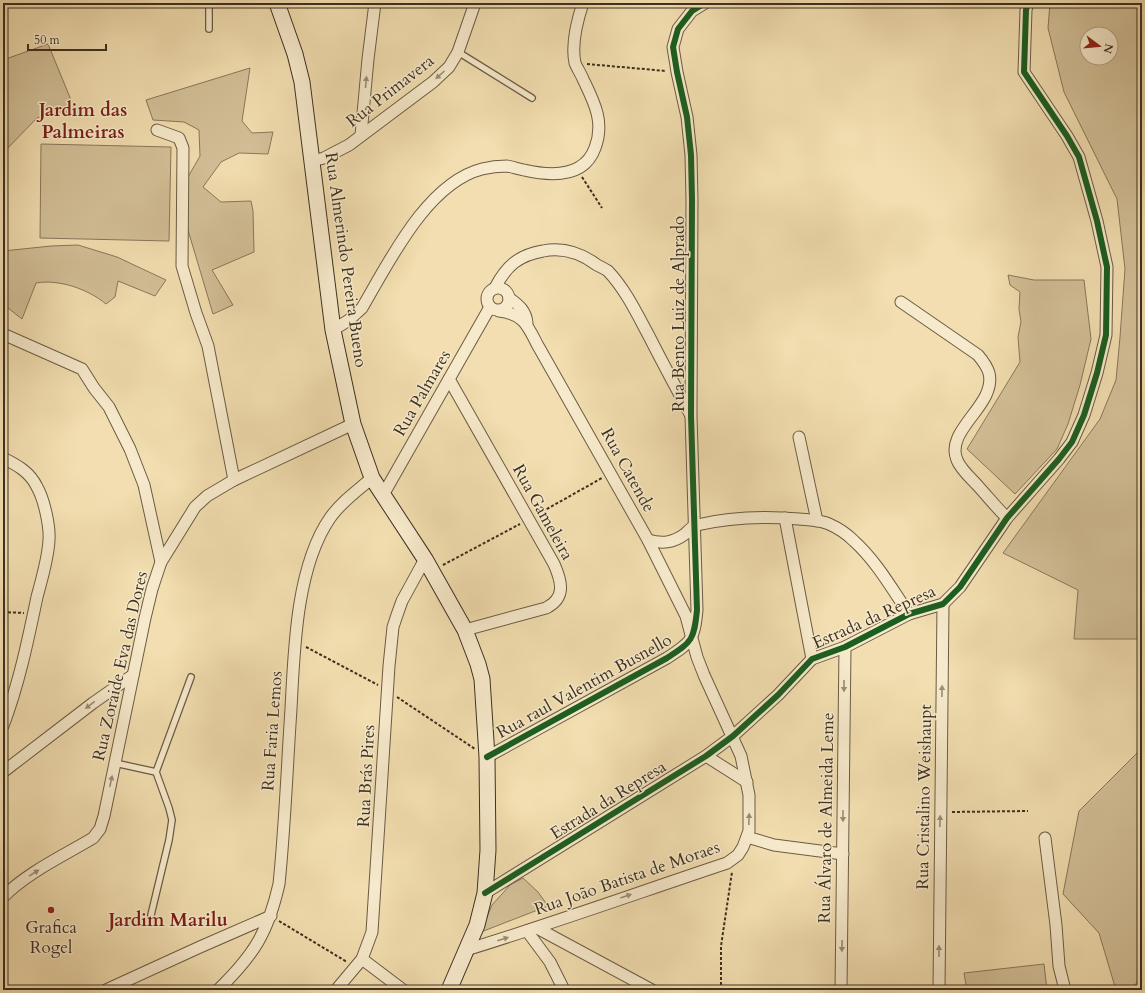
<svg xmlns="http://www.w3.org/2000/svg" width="1145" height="993" font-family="Cardo,serif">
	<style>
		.green { fill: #d3c098; stroke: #88785c; fill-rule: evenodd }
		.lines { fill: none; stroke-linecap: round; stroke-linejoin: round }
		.lane-casing { stroke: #6a5c44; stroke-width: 8 }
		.street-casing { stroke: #6a5c44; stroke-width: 13 }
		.secondary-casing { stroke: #3c3020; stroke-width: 17 }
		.path { stroke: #3c3020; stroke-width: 2; stroke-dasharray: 3 2; stroke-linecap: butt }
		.lane { stroke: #f7eacc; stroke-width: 5.5 }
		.street { stroke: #f7eacc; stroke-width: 11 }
		.secondary { stroke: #f7eacc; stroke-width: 15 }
		.cycleway-casing { stroke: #f7eacc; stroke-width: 8 }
		.cycleway { stroke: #1b5e20; stroke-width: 6 }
		.oneway { fill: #9a8d76 }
		.poi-dot { fill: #8f2418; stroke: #f7eacc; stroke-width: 1.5 }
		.labels { text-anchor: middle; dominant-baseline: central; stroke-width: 3; stroke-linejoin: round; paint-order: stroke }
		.street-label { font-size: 17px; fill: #3c3020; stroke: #f7eacc }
		.poi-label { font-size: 17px; fill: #3c3020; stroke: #f7eacc }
		.quarter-label { font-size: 19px; font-weight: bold; fill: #7a1f14; stroke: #f7eacc }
	</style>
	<rect width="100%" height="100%" fill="#f2deb0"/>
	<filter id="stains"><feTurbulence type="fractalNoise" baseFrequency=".005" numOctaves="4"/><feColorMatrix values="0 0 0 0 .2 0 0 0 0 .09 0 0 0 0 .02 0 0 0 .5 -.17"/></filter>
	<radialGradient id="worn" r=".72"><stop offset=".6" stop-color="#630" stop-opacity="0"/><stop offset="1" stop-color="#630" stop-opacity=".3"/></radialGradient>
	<g class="green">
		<path d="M1050,3H1142V639H1074L1078,590L1003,553L1100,419L1116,380L1120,337L1125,269L1117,199L1064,92L1048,28ZM1087,34H1111V58H1087Z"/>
		<path d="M48,44L76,112H56L37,118L3,153V60Z"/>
		<path d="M250,68L242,121L252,133L273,132L268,154L239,153L221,162L203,187L221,202L251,201L253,211L254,252L212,270L233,305L213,314L185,220L184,184L200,156L199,130L184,122L153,120L146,100Z"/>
		<path d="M41,144L171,147L169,241L40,238Z"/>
		<path d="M78,245L117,257L166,280L155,296L118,281L115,297L106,304C88,289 59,279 36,283L22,319L3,304V251L51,246Z"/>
		<path d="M1008,275L1034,280H1084L1091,339L1080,385L1068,424L1057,449L1015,494L967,449L1020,362L1018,337L1021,322L1019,309L1020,292L1010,285Z"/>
		<path d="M1142,745V974L1132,990H1116L1099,933L1063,894L1079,811L1141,749Z"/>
		<path d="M523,878L538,892L548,906L481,932L492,905L510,885Z"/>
		<path d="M1044,964L1047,990H967L964,973Z"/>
	</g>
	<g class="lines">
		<defs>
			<g id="lane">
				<path d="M209,29V3"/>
				<path d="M458,52L532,98"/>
				<path d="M115,763L156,772"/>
				<path d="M151,915L169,840L172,820L169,808L156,772L191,677"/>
			</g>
			<g id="street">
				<path d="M157,130L179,138L183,148L182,266L196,313L208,346L234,480"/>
				<path d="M361,135L368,59L375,3"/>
				<path d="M312,161L324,158L349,145L433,82L449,67L458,52L475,3"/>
				<circle cx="498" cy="299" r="11"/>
				<path d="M495,288C506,266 519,255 543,251C563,247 581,253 597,265C601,267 605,269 608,271C626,290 638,316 650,338C663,364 677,389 690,414"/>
				<path d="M509,298C519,305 526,311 527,323"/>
				<path d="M901,302L978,355C983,361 987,366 989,373C997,405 944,430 957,460C961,470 971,478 978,486C988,497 997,508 1007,518"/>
				<path d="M333,330L349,320L362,308C389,262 427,183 482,169C490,167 499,166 507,166C512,167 519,169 524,170C550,176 584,178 595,148C605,122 594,102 583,79C581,74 577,68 575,63C571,44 577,21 583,3"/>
				<path d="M3,334L82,369L94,388L109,407L130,449L144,485L161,562"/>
				<path d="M449,379L554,564C562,582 566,598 546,608L465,630"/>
				<path d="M799,437L817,521"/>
				<path d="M3,458C17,465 30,472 37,487C44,499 50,526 49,540C48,559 42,578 37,597C28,640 19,684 3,726"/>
				<path d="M383,495L490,307"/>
				<path d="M785,518L812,659"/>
				<path d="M648,540C662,544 673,543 685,534C688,531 692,526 697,525C731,517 764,516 799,519C809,520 820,520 829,524C838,528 847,534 854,541C877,562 892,589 909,614"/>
				<path d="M706,756L747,782"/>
				<path d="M487,757L667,658C692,642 694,640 697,610L691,416L692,200L691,155L687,117L677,72L673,47L678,29L692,11L705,3"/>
				<path d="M3,772L93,703L133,675"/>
				<path d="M747,837L774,845L843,854"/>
				<path d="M1045,838L1056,925L1059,966L1065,990"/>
				<path d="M485,893L706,756L733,736L778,695L812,659L845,647L909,614L943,604L960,587L1007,518L1059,459L1072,442L1084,415L1097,373L1106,335L1107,267L1097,221L1079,157L1067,136L1024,72L1026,10L1028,3"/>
				<path d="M3,897C28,872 63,856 93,838L100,829L104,816L145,618L152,589L161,562L195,507L207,496L234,480L353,424"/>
				<path d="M537,928L652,990"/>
				<path d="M527,931L550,962L564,990"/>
				<path d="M466,950C554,923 640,892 727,863L738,855L743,847L749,831V795L741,756L704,675L697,657L686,616L648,540L537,344C527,324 523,314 499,311"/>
				<path d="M362,959L403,990"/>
				<path d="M106,990L200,947L271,916"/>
				<path d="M218,990C253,956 268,933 279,884C285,826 287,767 291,709C294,651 296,567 330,518C341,502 357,491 372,478"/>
				<path d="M336,990L362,959L372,932L389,666L393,627L397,615L402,601L425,559"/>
				<path d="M841,990L845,647"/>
				<path d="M939,990L943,604"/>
			</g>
			<path id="secondary" d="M277,3L295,54L302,82L333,330L353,424L372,478L425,559L465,630L478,664L482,679L487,757L488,850L485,893L477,925L449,990"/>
		</defs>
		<use href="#lane" class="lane-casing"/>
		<use href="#street" class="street-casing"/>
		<use href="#secondary" class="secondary-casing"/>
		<g class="path">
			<path d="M587,64L666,71"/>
			<path d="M582,177L602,208"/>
			<path d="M538,514L602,478"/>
			<path d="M443,565L520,524"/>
			<path d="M3,612L24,613"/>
			<path d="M306,647L378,685"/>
			<path d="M397,697L475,749"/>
			<path d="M952,812L1028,811"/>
			<path d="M279,921L347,962"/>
			<path d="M721,990V946L732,872"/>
		</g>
		<use href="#lane" class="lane"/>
		<use href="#street" class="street"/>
		<use href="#secondary" class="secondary"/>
		<defs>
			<g id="cycleway">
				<path d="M487,757L667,658C692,642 694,640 697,610L691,416L692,200L691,155L687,117L677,72L673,47L678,29L692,11L705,3"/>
				<path d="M485,893L706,756L733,736L778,695L812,659L845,647L909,614L943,604L960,587L1007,518L1059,459L1072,442L1084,415L1097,373L1106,335L1107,267L1097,221L1079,157L1067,136L1024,72L1026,10L1028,3"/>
			</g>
		</defs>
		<use href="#cycleway" class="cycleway-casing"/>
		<use href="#cycleway" class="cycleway"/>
	</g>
	<defs><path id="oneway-solid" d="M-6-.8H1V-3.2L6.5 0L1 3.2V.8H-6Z"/></defs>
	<g class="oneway">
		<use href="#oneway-solid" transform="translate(440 75) rotate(138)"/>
		<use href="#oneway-solid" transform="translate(366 82) rotate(-85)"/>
		<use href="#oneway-solid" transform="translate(844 686) rotate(90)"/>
		<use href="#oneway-solid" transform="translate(942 691) rotate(-89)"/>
		<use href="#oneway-solid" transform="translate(90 705) rotate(143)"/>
		<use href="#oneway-solid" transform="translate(111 781) rotate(-78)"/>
		<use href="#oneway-solid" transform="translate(843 816) rotate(90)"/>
		<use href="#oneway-solid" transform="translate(749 819) rotate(-88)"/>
		<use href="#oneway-solid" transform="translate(940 821) rotate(-88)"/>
		<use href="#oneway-solid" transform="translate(34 873) rotate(-32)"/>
		<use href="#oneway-solid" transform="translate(626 896) rotate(-19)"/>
		<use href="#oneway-solid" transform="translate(503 939) rotate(-18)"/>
		<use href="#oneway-solid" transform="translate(842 946) rotate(91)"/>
		<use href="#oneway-solid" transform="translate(939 951) rotate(-90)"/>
	</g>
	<circle class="poi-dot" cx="51" cy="910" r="4"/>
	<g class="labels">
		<g class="street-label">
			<text transform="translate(390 91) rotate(-38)">Rua Primavera</text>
			<text transform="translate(346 260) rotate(82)">Rua Almerindo Pereira Bueno</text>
			<text transform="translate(678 314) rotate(-90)">Rua Bento Luiz de Alprado</text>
			<text transform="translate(422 393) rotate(-60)">Rua Palmares</text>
			<text transform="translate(628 470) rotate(61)">Rua Catende</text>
			<text transform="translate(543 512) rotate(61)">Rua Gameleira</text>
			<text transform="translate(874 617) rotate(-24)">Estrada da Represa</text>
			<text transform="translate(120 666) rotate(-77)">Rua Zoraide Eva das Dores</text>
			<text transform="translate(584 686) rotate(-29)">Rua raul Valentim Busnello</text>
			<text transform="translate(272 731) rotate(-86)">Rua Faria Lemos</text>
			<text transform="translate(366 776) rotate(-87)">Rua Brás Pires</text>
			<text transform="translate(924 797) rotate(-89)">Rua Cristalino Weishaupt</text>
			<text transform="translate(608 800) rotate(-32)">Estrada da Represa</text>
			<text transform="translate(826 818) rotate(-89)">Rua Álvaro de Almeida Leme</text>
			<text transform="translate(627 878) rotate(-19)">Rua João Batista de Moraes</text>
		</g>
		<g class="poi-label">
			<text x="51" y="927">Grafica<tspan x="51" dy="20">Rogel</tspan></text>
		</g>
		<g class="quarter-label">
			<text x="83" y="110">Jardim das<tspan x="83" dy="22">Palmeiras</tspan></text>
			<text x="168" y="920">Jardim Marilu</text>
		</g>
	</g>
	<rect width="1145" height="993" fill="none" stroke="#f2deb0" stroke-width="16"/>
	<rect x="4" y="4" width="1137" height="985" fill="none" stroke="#3c3020" stroke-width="2"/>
	<rect x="8" y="8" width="1129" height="977" fill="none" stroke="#3c3020"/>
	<g transform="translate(1099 46) rotate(106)"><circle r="19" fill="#f7eacc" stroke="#aca087"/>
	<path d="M0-3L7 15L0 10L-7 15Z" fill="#8f2418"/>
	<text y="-6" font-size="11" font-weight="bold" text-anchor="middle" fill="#3c3020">N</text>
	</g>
	<path d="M28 44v6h78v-6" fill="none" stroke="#3c3020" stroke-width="2"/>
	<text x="34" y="44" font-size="12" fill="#3c3020" stroke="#f7eacc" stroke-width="3" paint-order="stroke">50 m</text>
	<rect width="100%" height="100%" filter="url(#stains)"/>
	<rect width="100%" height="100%" fill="url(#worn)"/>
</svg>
